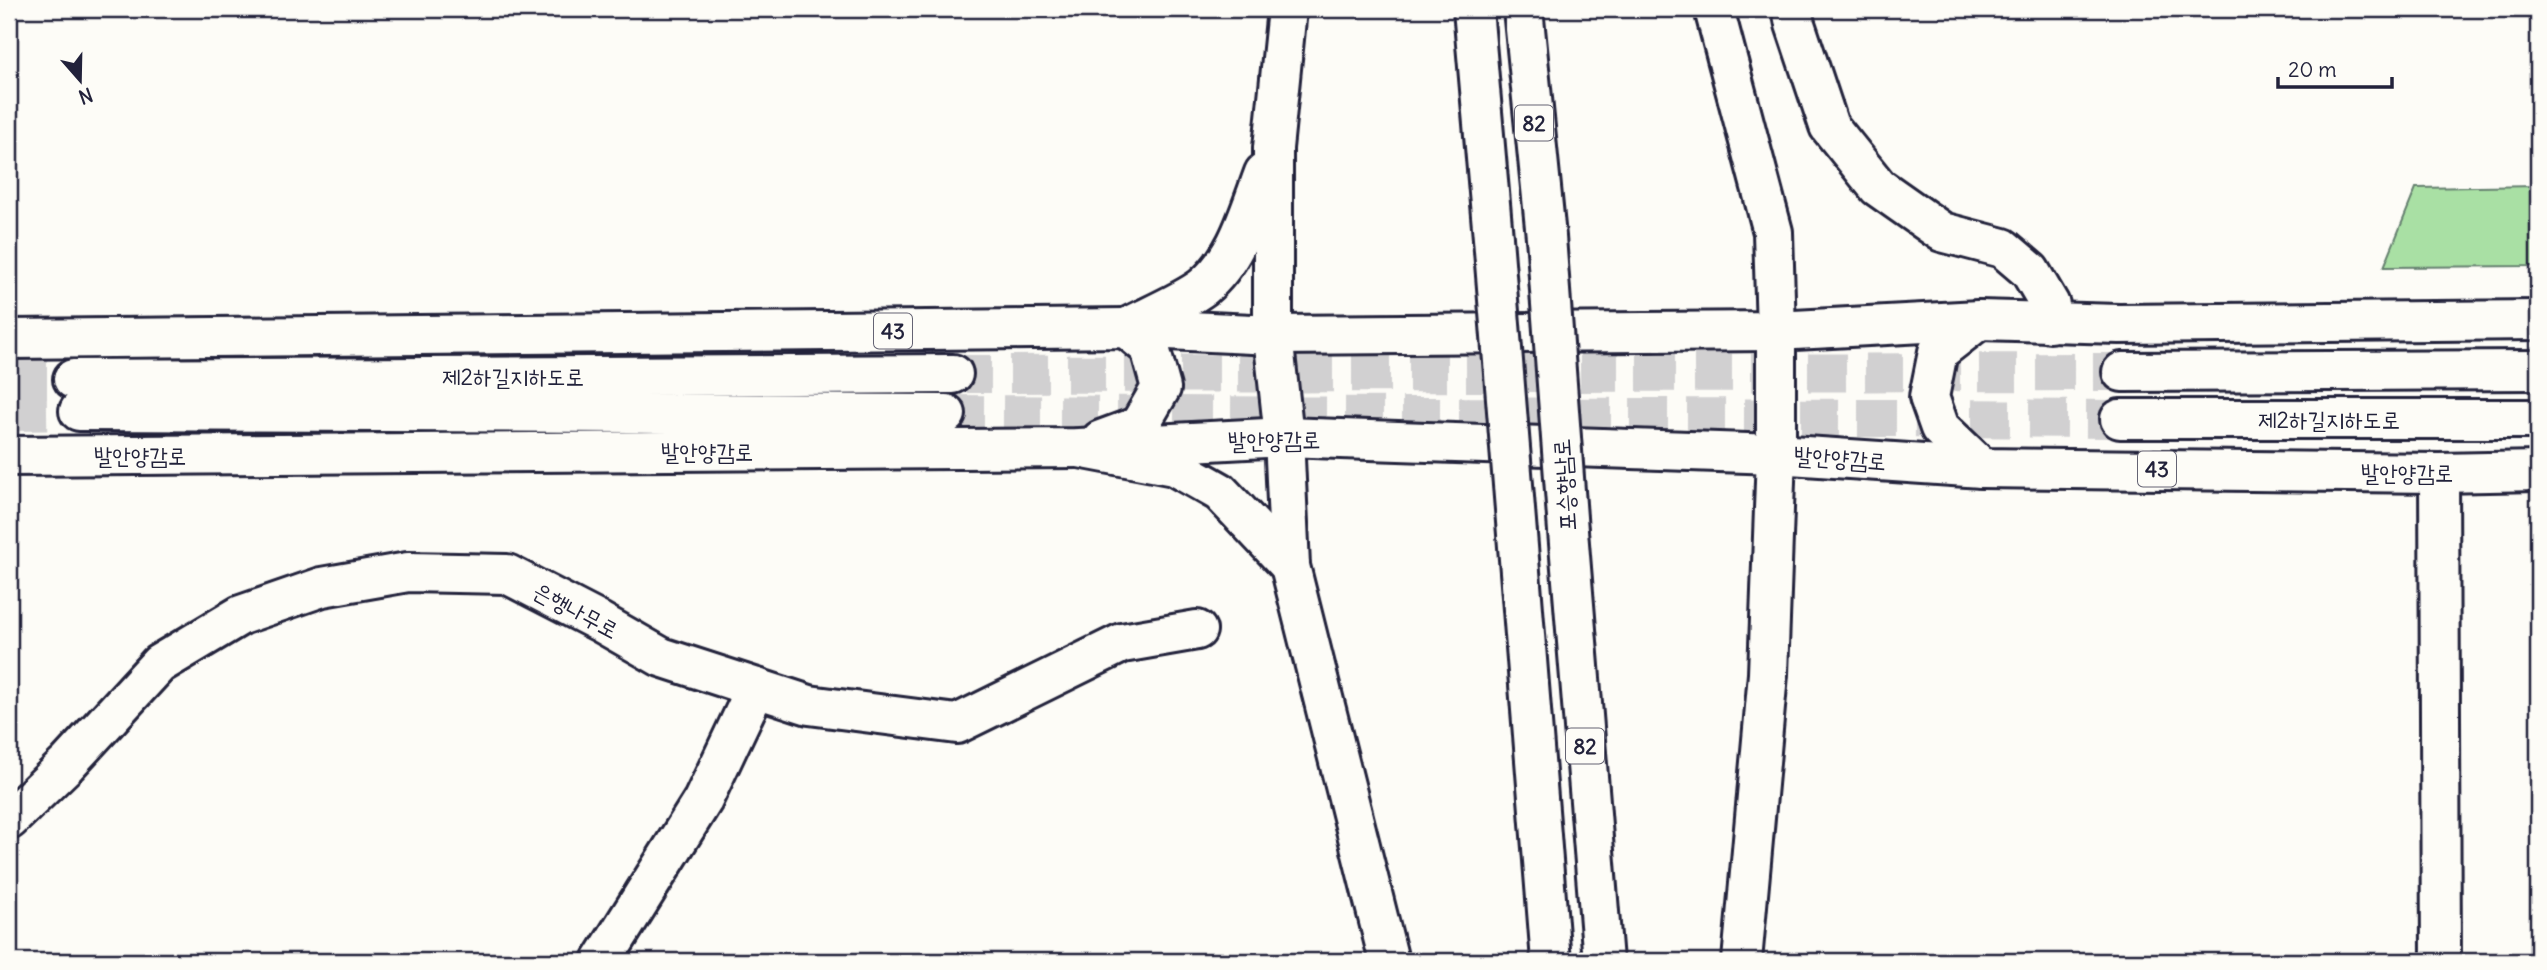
<svg xmlns="http://www.w3.org/2000/svg" width="2547" height="970" font-family="Delius,'Poor Story',sans-serif">
	<style>
		.green { fill: #a9e0a4; stroke: #668170; stroke-width: 2 }
		.lines { fill: none; stroke-linecap: round; stroke-linejoin: round }
		.highway-tunnel { stroke: #d1d0d1; stroke-width: 38; stroke-dasharray: 38 19; stroke-linecap: butt }
		.minor-casing { stroke: #22223b; stroke-width: 44 }
		.major-casing { stroke: #22223b; stroke-width: 44 }
		.highway-casing { stroke: #22223b; stroke-width: 44 }
		.minor { stroke: #fdfcf7; stroke-width: 38 }
		.major { stroke: #fdfcf7; stroke-width: 38 }
		.highway { stroke: #fdfcf7; stroke-width: 38 }
		.highway-bridge-casing { stroke: #22223b; stroke-width: 44; stroke-linecap: butt }
		.highway-bridge { stroke: #fdfcf7; stroke-width: 38 }
		.labels { text-anchor: middle; dominant-baseline: central; stroke-width: 5; stroke-linejoin: round; paint-order: stroke }
		.shield { fill: #fdfcf7; stroke: #646373; stroke-width: 2 }
		.shield-label { font-size: 21px; font-weight: bold; fill: #22223b }
		.street-label { font-size: 23px; fill: #22223b; stroke: #fdfcf7 }
	</style>
	<rect width="100%" height="100%" fill="#fdfcf7"/>
	<filter id="ink" filterUnits="userSpaceOnUse"><feTurbulence type="fractalNoise" baseFrequency=".0143" numOctaves="2"/><feDisplacementMap in="SourceGraphic" scale="14" xChannelSelector="R" yChannelSelector="G"/><feConvolveMatrix kernelMatrix="1 2 1 2 8 2 1 2 1" color-interpolation-filters="sRGB"/></filter>
	<g filter="url(#ink)">
		<path class="green" d="M2538,186V266L2384,267L2416,188Z"/>
		<g class="lines">
			<g class="highway-tunnel">
				<path d="M953,374L2122,372"/>
				<path d="M9,379H73"/>
				<path d="M9,412L79,411"/>
				<path d="M946,414L2120,419"/>
			</g>
			<defs>
				<g id="minor">
					<path d="M1792,9L1795,24L1829,126L1878,187L1942,232L2003,248L2030,271L2050,305V323"/>
					<path d="M2439,473L2441,961"/>
					<path d="M9,820L67,764L159,664L241,615L322,587L408,572L507,574L600,622L661,657L809,705L957,724L1122,643L1197,630"/>
					<path d="M602,961L703,800L756,688"/>
				</g>
				<g id="major">
					<path d="M1979,320L1938,352L1929,397L1940,428L1982,468"/>
					<path d="M1273,335L1284,437"/>
					<path d="M9,339L1126,328L1273,335L1776,331L1979,320L2119,324L2538,320"/>
					<path d="M1101,440L1139,426L1161,388L1150,348L1126,328"/>
					<path d="M9,456L1079,448L1284,437L1776,454L1982,468L2439,473L2538,471"/>
				</g>
				<g id="highway">
					<path d="M1473,9L1493,238"/>
					<path d="M1523,9L1546,237"/>
					<path d="M1714,9L1773,232L1776,331V454L1768,674L1742,961"/>
					<path d="M1126,328C1149,316 1183,302 1203,287C1237,259 1249,213 1264,173"/>
					<path d="M1273,335V148L1287,9"/>
					<path d="M2122,372L2538,370"/>
					<path d="M73,379L953,374"/>
					<path d="M79,411L946,414"/>
					<path d="M2120,419H2538"/>
					<path d="M1284,437L1290,566L1389,961"/>
					<path d="M1079,448L1174,466L1220,492L1290,566"/>
					<path d="M1568,531L1603,961"/>
					<path d="M1517,534L1551,961"/>
				</g>
			</defs>
			<use href="#minor" class="minor-casing"/>
			<use href="#major" class="major-casing"/>
			<use href="#highway" class="highway-casing"/>
			<use href="#minor" class="minor"/>
			<use href="#major" class="major"/>
			<use href="#highway" class="highway"/>
			<defs>
				<g id="highway-bridge">
					<path d="M1546,237L1568,531"/>
					<path d="M1493,238L1517,534"/>
				</g>
			</defs>
			<use href="#highway-bridge" class="highway-bridge-casing"/>
			<use href="#highway-bridge" class="highway-bridge"/>
		</g>
	</g>
	<g class="labels">
		<g class="shield">
			<rect x="1515" y="105.5" width="38" height="35" rx="5"/>
			<rect x="874" y="313.5" width="38" height="35" rx="5"/>
			<rect x="2138" y="451.5" width="38" height="35" rx="5"/>
			<rect x="1566" y="728.5" width="38" height="35" rx="5"/>
		</g>
		<g class="shield-label">
			<text x="1534" y="123">82</text>
			<text x="893" y="331">43</text>
			<text x="2157" y="469">43</text>
			<text x="1585" y="746">82</text>
		</g>
		<g class="street-label">
			<text x="513" y="376">제2하길지하도로</text>
			<text x="2329" y="419">제2하길지하도로</text>
			<text transform="translate(1274 440) rotate(-1)">발안양감로</text>
			<text x="707" y="451">발안양감로</text>
			<text x="140" y="455">발안양감로</text>
			<text transform="translate(1840 458) rotate(4)">발안양감로</text>
			<text x="2407" y="472">발안양감로</text>
			<text transform="translate(1564 485) rotate(-94)">포승향남로</text>
			<text transform="translate(576 610) rotate(28)">은행나무로</text>
		</g>
	</g>
	<rect width="2547" height="970" fill="none" stroke="#fdfcf7" stroke-width="35"/>
	<rect x="18" y="18" width="2512" height="935" fill="none" stroke="#22223b" stroke-width="2.5" filter="url(#ink)"/>
	<g transform="translate(80 80) rotate(160)" stroke="#fdfcf7" stroke-width="5" paint-order="stroke">
	<path d="M0-5L12 26L0 18L-12 26Z" fill="#22223b"/>
	<text y="-10" font-size="19" font-weight="bold" text-anchor="middle" fill="#22223b">N</text>
	</g>
	<path d="M2278 77v10h114v-10" fill="none" stroke="#22223b" stroke-width="3.5"/>
	<text x="2288" y="77" font-size="21" fill="#22223b" stroke="#fdfcf7" stroke-width="5" paint-order="stroke">20 m</text>
</svg>
